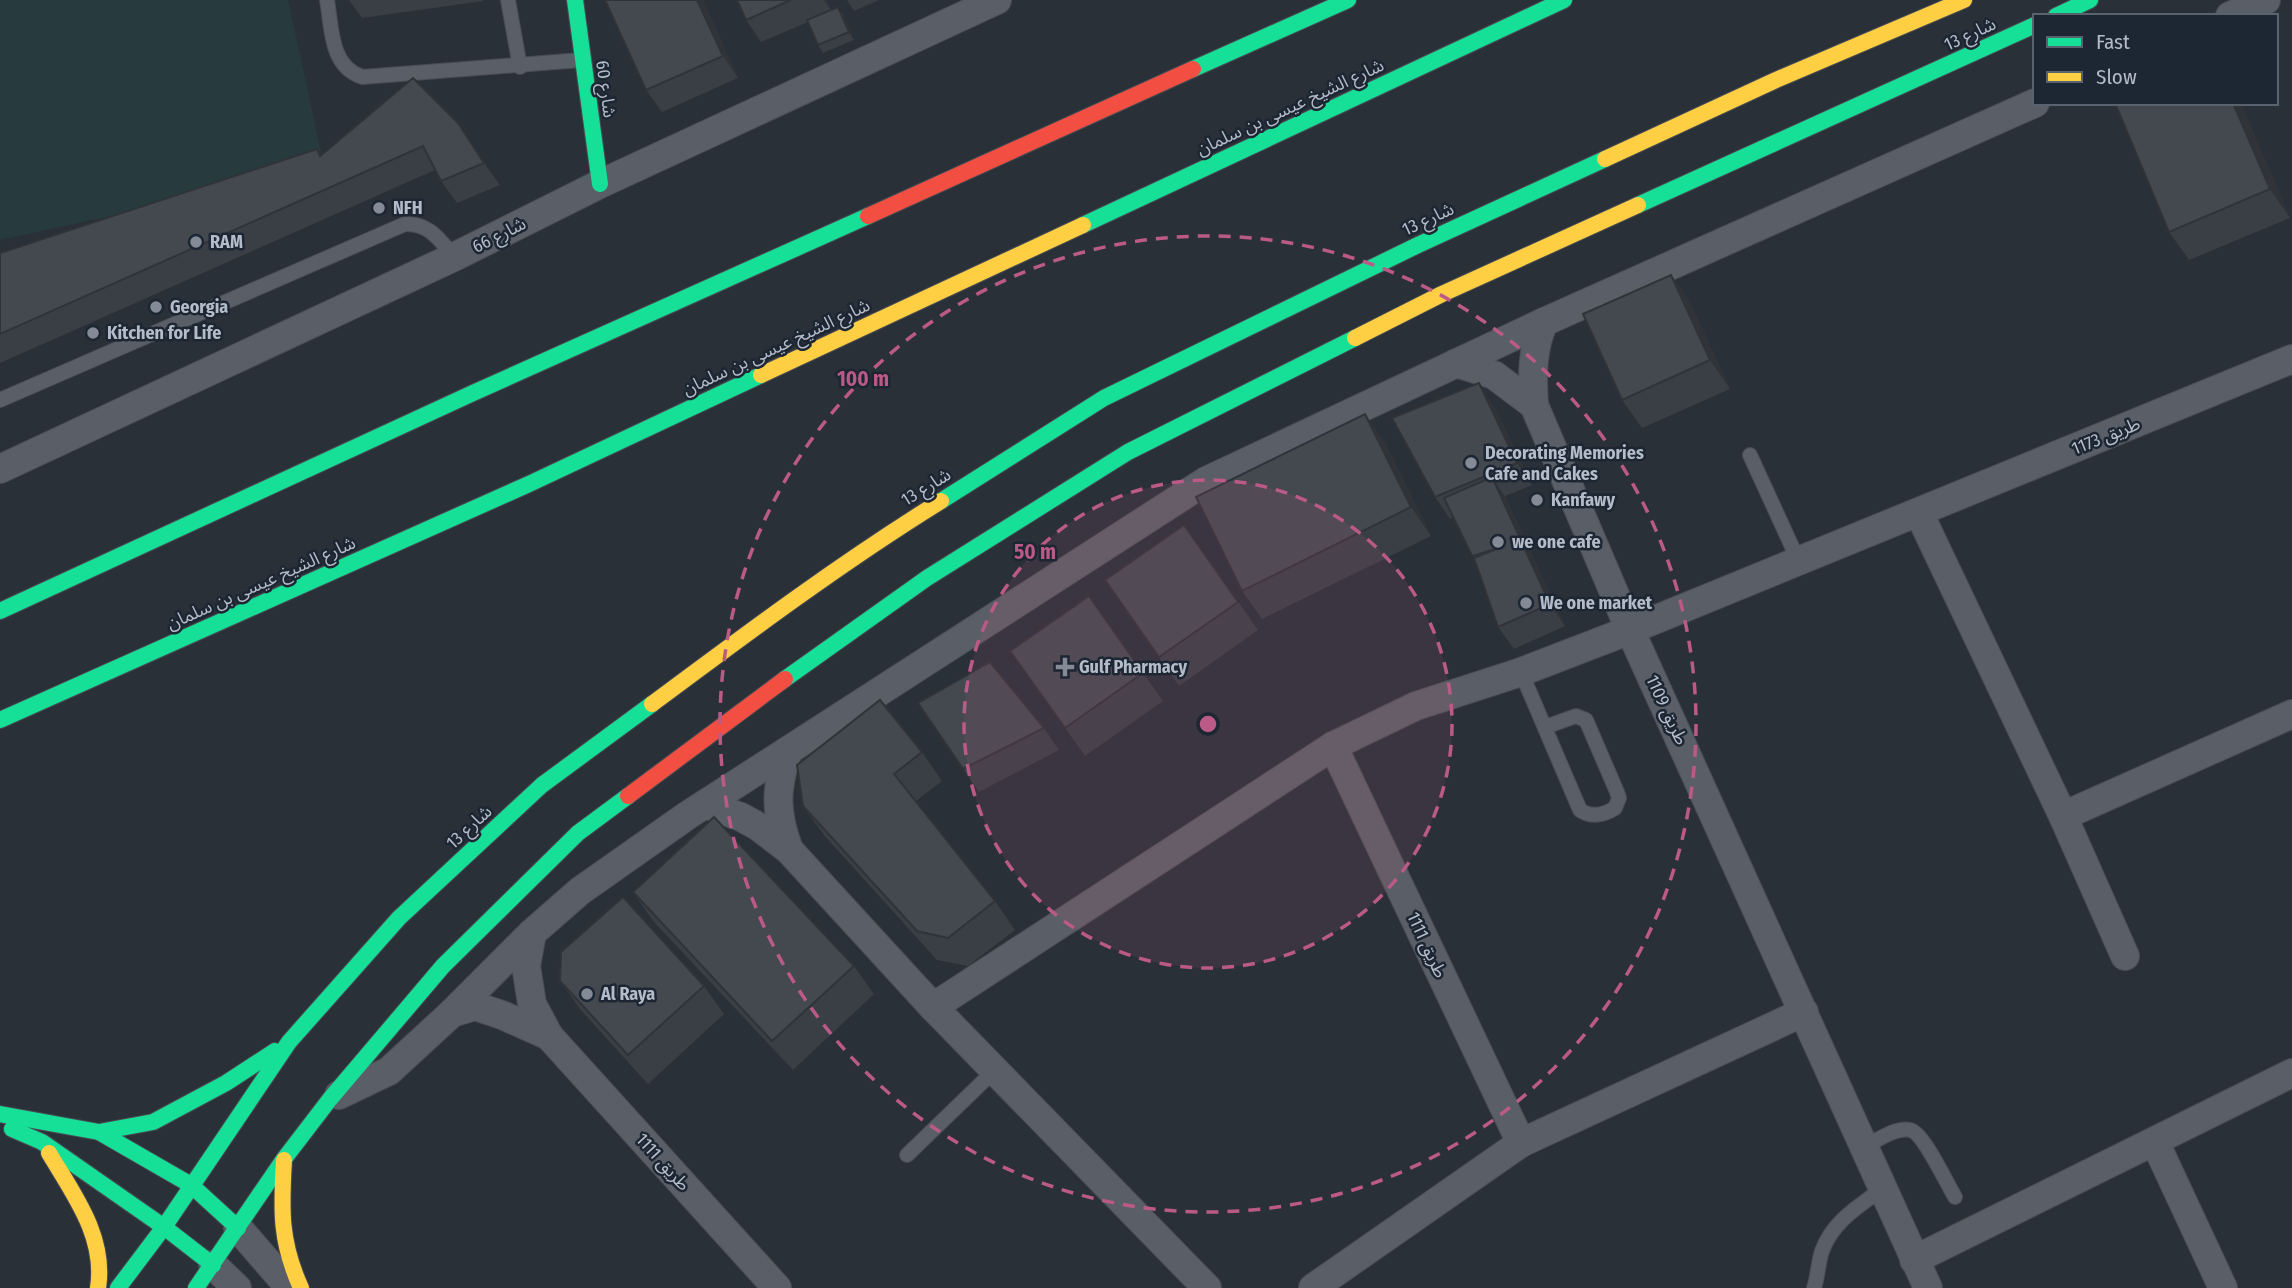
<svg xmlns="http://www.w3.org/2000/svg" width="2292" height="1288" font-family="'Fira Sans Condensed','Noto Sans Arabic',sans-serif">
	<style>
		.green { fill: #273a3e }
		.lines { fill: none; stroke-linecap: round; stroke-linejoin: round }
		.lane-casing { stroke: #484c53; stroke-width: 16 }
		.street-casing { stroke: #484c53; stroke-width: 30 }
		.fast-casing { stroke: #484c53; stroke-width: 18 }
		.slow-casing { stroke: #484c53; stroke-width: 18 }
		.jam-casing { stroke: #484c53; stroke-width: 18 }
		.lane { stroke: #5a5e66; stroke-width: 14 }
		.street { stroke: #5a5e66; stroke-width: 28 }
		.fast { stroke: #16e098; stroke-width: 16 }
		.slow { stroke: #ffcf43; stroke-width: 16 }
		.jam { stroke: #f24e42; stroke-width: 16 }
		.wall { fill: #3a3f45 }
		.shaded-wall { fill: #303338 }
		.building { fill: #444950; stroke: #303338; stroke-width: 2 }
		.ring { fill: none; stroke: #bc5a87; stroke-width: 3.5; stroke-dasharray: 12 9 }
		.poi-dot { fill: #848b96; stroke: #1d2633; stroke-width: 2.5 }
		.labels { text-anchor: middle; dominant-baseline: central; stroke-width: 5; stroke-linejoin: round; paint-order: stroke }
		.street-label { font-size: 18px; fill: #b4bcc9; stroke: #1d2633 }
		.poi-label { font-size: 18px; font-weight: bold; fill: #b4bcc9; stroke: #1d2633; text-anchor: start }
		.centre { fill: #bc5a87; stroke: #1d2633; stroke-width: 3.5 }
		.ring-label { font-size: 21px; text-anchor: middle; font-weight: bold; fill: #bc5a87; stroke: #1d2633; stroke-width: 5; stroke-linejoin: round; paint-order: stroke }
	</style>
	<rect width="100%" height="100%" fill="#2a3038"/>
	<path class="green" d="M0,0H288L325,170L0,240Z"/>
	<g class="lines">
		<defs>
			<g id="lane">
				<path d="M327,0C332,29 330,66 362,77L581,60"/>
				<path d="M508,0L520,67"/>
				<path d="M0,400L405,224C429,223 440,240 454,257"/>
				<path d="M1750,455L1799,562"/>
				<path d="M1521,672L1580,810C1591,818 1604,815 1615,808L1619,798L1617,792L1586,720L1576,716L1545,727"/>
				<path d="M1864,1147C1876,1141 1895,1127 1910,1130C1923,1132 1947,1184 1955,1197"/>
				<path d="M907,1155L994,1071"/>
				<path d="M1814,1288C1818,1276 1818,1263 1822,1251C1833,1221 1858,1207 1882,1189"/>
			</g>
			<g id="street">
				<path d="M2230,16L2266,0"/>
				<path d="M1544,322C1532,348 1532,376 1534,405L1630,630L1928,1288"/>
				<path d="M1456,363L1494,375L1534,405"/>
				<path d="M0,469L454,257L600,184L997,0"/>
				<path d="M1919,513L2063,816L2125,956"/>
				<path d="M1333,746L1521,1143"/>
				<path d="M788,751C775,790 775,812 789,850"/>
				<path d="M705,804L741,817L759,827L789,850L933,1007L1207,1288"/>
				<path d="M2063,816L2292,714"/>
				<path d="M532,933L526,966L532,1004L549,1036L777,1288"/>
				<path d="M933,1007L1333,746L1416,706L1521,672L1630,630L2292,359"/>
				<path d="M452,1013L475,1006L502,1015L549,1036"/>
				<path d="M339,1095L389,1071L452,1013L532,933L580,891L688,815L1206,481L1544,322L2035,103"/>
				<path d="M2155,1142L2223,1288"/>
				<path d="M238,1228L290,1288"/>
				<path d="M1914,1260L2292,1073"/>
				<path d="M213,1265L237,1288"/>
				<path d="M1313,1288L1521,1143L1804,1012"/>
			</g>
			<g id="fast">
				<path d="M575,0L600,184"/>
				<path d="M2056,16L2090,0"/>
				<path d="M1193,69L1348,0"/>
				<path d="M1638,205L2035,25"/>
				<path d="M1083,225L1564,0"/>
				<path d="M941,501L1104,398L1418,245L1605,159"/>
				<path d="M0,611L473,393L868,216"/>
				<path d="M785,679L927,578L1128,452L1355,338"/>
				<path d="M0,720L529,484L761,375"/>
				<path d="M0,1114L99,1132L153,1122L226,1083L275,1051"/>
				<path d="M12,1129L42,1142L164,1227L213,1265"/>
				<path d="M99,1132L191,1185L238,1228"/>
				<path d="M118,1288L164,1227L289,1042L399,918L542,785L652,704"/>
				<path d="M196,1288L284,1159L330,1099L443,966L578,833L628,796"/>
			</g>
			<g id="slow">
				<path d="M1605,159L1776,80L1964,0"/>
				<path d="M1355,338L1442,294L1638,205"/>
				<path d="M761,375L1083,225"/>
				<path d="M652,704C746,634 841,563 941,501"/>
				<path d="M49,1153C74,1195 106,1237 98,1288"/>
				<path d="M284,1160C281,1210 280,1242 301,1288"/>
			</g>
			<g id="jam">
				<path d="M868,216L1193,69"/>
				<path d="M628,796L785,679"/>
			</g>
		</defs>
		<use href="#lane" class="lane-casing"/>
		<use href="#street" class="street-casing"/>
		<use href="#fast" class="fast-casing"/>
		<use href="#slow" class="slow-casing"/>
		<use href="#jam" class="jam-casing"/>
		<use href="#lane" class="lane"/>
		<use href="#street" class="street"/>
		<use href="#fast" class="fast"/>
		<use href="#slow" class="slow"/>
		<use href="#jam" class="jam"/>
	</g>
	<g class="wall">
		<path d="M349,0H483V1L362,18Z"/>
		<path d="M703,0L738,78L662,112L646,90Z"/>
		<path d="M737,0H827L831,10L843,14L854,40L823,53L818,45L808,22L761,42L746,20Z"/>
		<path d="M847,0H879L854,11Z"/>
		<path d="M2115,103H2241L2290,218L2189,260L2169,232Z"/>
		<path d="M458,123L500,185L457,203L441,181L435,170L0,363V253L321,155Z"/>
		<path d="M1671,275L1691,304L1730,389L1642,428L1622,400Z"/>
		<path d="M1494,406L1532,485L1505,496L1565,626L1514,649L1498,627L1475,560L1453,517L1450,519L1435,497Z"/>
		<path d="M1385,443L1431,536L1262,619L1242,591Z"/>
		<path d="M1184,525L1258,630L1179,686L1105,580Z"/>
		<path d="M1089,596L1163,701L1085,756L1010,651Z"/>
		<path d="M918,703L1044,728L1059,750L979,792Z"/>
		<path d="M922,752L942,781L916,801L995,901L1015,930L968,966L937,960L824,835L803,806Z"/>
		<path d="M633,892L854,966L874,994L793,1070L653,921Z"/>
		<path d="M560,981L704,986L724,1014L648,1084L580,1009Z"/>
	</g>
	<g class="shaded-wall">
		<path d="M697,0H703L738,78L723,56Z"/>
		<path d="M824,0H827L832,11Z"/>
		<path d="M838,7L843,14L854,40L849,32Z"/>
		<path d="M2233,103H2241L2290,218L2270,189Z"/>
		<path d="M458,123L474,145L500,185L484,163Z"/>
		<path d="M1671,275L1691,304L1730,389L1710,360Z"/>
		<path d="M1479,383L1494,406L1532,485L1517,463Z"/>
		<path d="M1365,414L1385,443L1431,536L1411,507Z"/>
		<path d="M1492,477L1507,500L1565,626L1550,604Z"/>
	</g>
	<g class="building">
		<path d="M605,0H697L723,56L646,90Z"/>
		<path d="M737,0H791L746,20Z"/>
		<path d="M838,7L849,32L818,45L807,20Z"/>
		<path d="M413,78L458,123L484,163L441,181L423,146L0,334V253L317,149L320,156Z"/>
		<path d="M2115,103H2233L2270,189L2169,232Z"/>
		<path d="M1671,275L1710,360L1622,400L1583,314Z"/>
		<path d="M1479,383L1517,463L1435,497L1392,418Z"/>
		<path d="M1365,414L1411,507L1242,591L1196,497Z"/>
		<path d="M1492,477L1550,604L1498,627L1474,558L1499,548L1472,556L1444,498Z"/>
		<path d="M1184,525L1238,602L1159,657L1105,580Z"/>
		<path d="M1089,596L1143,673L1065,728L1010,651Z"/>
		<path d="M990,662L1044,728L963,769L918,703Z"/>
		<path d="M880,700L922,752L894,774L995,901L948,938L917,931L803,806L797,765Z"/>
		<path d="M714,817L854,966L772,1041L633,892Z"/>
		<path d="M623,897L704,986L628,1055L560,981L561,952Z"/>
	</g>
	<circle cx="1208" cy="724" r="244" fill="#bc5a87" fill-opacity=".12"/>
	<g class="ring">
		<circle cx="1208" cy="724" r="244"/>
		<circle cx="1208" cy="724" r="488"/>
	</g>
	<g class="poi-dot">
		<circle cx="379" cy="208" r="7"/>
		<circle cx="196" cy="242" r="7"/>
		<circle cx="156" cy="307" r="7"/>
		<circle cx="93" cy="333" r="7"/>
		<circle cx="1471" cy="463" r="7"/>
		<circle cx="1537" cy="500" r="7"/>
		<circle cx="1498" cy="542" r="7"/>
		<circle cx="1526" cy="603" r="7"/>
		<path d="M1061.5 656.5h7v7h7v7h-7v7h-7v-7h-7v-7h7z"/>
		<circle cx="587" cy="994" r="7"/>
	</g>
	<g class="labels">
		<g class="street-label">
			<text transform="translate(1970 34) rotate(-25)">شارع 13</text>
			<text transform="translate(606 89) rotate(82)">شارع 60</text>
			<text transform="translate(1290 107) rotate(-25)">شارع الشيخ عيسى بن سلمان</text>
			<text transform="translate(1428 219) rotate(-25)">شارع 13</text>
			<text transform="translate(499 235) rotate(-27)">شارع 66</text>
			<text transform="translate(776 347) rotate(-25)">شارع الشيخ عيسى بن سلمان</text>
			<text transform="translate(2106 436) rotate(-22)">طريق 1173</text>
			<text transform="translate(926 487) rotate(-32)">شارع 13</text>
			<text transform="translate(261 583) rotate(-24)">شارع الشيخ عيسى بن سلمان</text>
			<text transform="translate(1667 710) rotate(65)">طريق 1109</text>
			<text transform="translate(469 827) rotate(-43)">شارع 13</text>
			<text transform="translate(1427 945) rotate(65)">طريق 1111</text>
			<text transform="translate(663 1162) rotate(48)">طريق 1111</text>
		</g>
		<g class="poi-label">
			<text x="393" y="208">NFH</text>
			<text x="210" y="242">RAM</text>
			<text x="170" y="307">Georgia</text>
			<text x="107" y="333">Kitchen for Life</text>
			<text x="1485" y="453">Decorating Memories<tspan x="1485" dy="21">Cafe and Cakes</tspan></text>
			<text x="1551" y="500">Kanfawy</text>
			<text x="1512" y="542">we one cafe</text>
			<text x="1540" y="603">We one market</text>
			<text x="1079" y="667">Gulf Pharmacy</text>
			<text x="601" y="994">Al Raya</text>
		</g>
	</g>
	<circle cx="1208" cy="724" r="10" class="centre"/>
	<g class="ring-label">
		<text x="863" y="386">100 m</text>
		<text x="1035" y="559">50 m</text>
	</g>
	<rect x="2033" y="14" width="245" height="91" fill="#1d2633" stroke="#59626f" stroke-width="2"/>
	<rect x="2047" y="37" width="35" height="10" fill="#16e098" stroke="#59626f" stroke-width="2"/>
	<text x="2096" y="49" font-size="21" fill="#b4bcc9">Fast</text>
	<rect x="2047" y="72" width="35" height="10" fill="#ffcf43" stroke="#59626f" stroke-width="2"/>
	<text x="2096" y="84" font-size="21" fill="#b4bcc9">Slow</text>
</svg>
